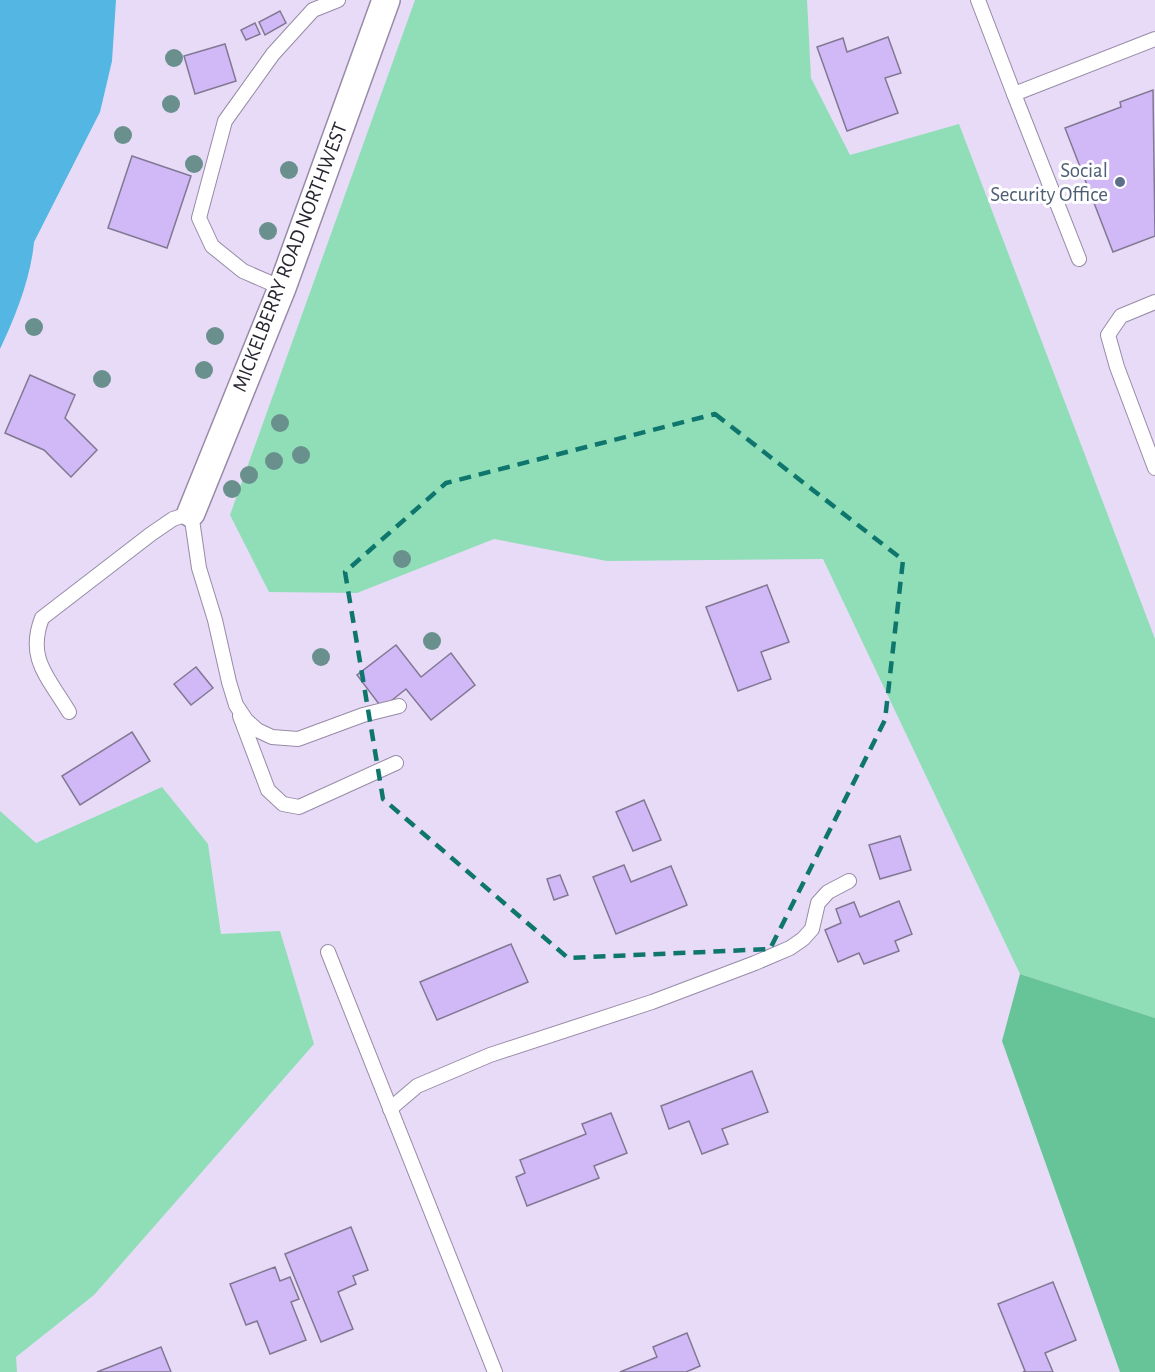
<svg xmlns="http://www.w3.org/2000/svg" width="1155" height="1372" font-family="'Alegreya Sans',sans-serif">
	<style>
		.green { fill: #90deb7 }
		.forest { fill: #67c498 }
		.water { fill: #54b6e2 }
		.building { fill: #d1b9f7; stroke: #827893; stroke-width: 1.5 }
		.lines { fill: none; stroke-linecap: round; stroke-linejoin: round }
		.service-casing { stroke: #978ba6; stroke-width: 16 }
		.minor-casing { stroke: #978ba6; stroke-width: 30 }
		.service { stroke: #fff; stroke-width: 14 }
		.minor { stroke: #fff; stroke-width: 27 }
		.tree { fill: #6a908e }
		.marked { fill: none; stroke: #0f766e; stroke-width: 4.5; stroke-dasharray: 12 8; stroke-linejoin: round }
		.service-dot { fill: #5c6f8a; stroke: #fff; stroke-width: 2 }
		.labels { text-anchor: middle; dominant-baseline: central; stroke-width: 6; stroke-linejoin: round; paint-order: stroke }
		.service-label { font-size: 21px; fill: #4e5e75; stroke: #fff; text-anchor: end }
		.street-label { font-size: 21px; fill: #2a2631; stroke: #fff }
	</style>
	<rect width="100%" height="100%" fill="#e7dbf8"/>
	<g class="green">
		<path d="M415,0H807L811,78L850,155L959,124L1155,639V1018L1020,974L823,559L607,561L494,539L357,593L269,592L230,515Z"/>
		<path d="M162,787L208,844L221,934L280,931L314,1044L94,1295L16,1357L17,1372H0V811L36,843Z"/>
	</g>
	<path class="forest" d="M1020,974L1155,1018V1372H1120L1002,1041Z"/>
	<path class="water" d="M0,0H116L112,61L100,112L34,242C31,277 15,318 0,349Z"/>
	<g class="building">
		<path d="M280,11L286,23L265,35L259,22Z"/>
		<path d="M255,23L260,34L246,40L241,30Z"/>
		<path d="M888,37L901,73L885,78L898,113L847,131L817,47L843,38L847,52Z"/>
		<path d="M225,44L236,81L195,94L184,56Z"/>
		<path d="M1153,90L1155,236L1113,252L1065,128L1121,107L1120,102Z"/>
		<path d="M132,156L191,176L167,248L108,228Z"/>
		<path d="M30,375L75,395L65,418L97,450L71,477L44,450L5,433Z"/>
		<path d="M767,585L789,642L761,652L771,679L738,691L706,607Z"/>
		<path d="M396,645L421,677L451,653L475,685L431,720L406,689L382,708L357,675Z"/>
		<path d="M196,667L213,688L191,705L174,684Z"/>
		<path d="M132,732L150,761L80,805L62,776Z"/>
		<path d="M644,800L661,840L633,851L616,812Z"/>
		<path d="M900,836L911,870L880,879L869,845Z"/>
		<path d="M624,865L631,882L671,866L687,905L616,934L593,877Z"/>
		<path d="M560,875L568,895L554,900L547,879Z"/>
		<path d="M899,901L912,934L895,941L899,951L864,964L859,953L838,962L825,930L841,923L836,909L854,902L860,917Z"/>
		<path d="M511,944L528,982L437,1020L420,982Z"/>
		<path d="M752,1071L768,1112L722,1129L728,1144L702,1154L689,1121L669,1129L661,1106Z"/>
		<path d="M611,1113L627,1153L594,1166L599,1178L527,1206L516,1177L525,1173L520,1160L586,1134L582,1124Z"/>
		<path d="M351,1227L368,1270L353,1276L356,1284L338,1292L353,1329L321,1342L285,1254Z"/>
		<path d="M275,1267L280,1281L290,1277L299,1299L291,1302L306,1340L270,1354L257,1321L246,1325L230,1284Z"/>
		<path d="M1053,1282L1076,1340L1045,1353L1053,1372H1023L1025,1371L998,1304Z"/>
		<path d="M687,1333L700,1366L686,1372H620L657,1357L653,1347Z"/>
		<path d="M161,1347L171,1372H97Z"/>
	</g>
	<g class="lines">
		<defs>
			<g id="service">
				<path d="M978,0L1014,94L1155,39"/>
				<path d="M1014,94L1079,259"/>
				<path d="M282,288L243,271L212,246L199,218L225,121L273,54L313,10L338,0"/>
				<path d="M1155,302L1121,316L1108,335L1117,367L1155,468"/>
				<path d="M69,712C49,678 26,659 42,618L151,534L173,519L191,513L199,568L215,620L229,682L236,705L246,720L257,730L272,737L298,739L363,715L399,706"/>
				<path d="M240,716L268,790L283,804L299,807L396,763"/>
				<path d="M328,952L495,1372"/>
				<path d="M390,1109L417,1086L490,1055L652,1002L755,963L790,948L803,939L812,929L818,903L828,892L849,881"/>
			</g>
			<path id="minor" d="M191,513L282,288L386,0"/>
		</defs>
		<use href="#service" class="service-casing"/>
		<use href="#minor" class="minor-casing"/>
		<use href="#service" class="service"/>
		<use href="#minor" class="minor"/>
	</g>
	<g class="tree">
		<circle cx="174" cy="58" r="9"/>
		<circle cx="171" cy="104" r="9"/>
		<circle cx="123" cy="135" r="9"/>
		<circle cx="194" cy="164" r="9"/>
		<circle cx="289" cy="170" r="9"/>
		<circle cx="268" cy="231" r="9"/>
		<circle cx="34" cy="327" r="9"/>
		<circle cx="215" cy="336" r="9"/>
		<circle cx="204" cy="370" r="9"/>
		<circle cx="102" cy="379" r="9"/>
		<circle cx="280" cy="423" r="9"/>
		<circle cx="301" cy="455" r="9"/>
		<circle cx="274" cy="461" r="9"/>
		<circle cx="249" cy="475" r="9"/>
		<circle cx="232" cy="489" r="9"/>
		<circle cx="402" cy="559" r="9"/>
		<circle cx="432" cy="641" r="9"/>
		<circle cx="321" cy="657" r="9"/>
	</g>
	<path class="marked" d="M715,414L903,560L885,720L770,949L568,958L383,799L345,572L446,483Z"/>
	<circle class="service-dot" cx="1120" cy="182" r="6"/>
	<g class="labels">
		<g class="service-label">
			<text x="1108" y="170">Social<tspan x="1108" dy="24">Security Office</tspan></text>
		</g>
		<g class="street-label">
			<text transform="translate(290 257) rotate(-69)">MICKELBERRY ROAD NORTHWEST</text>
		</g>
	</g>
</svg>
